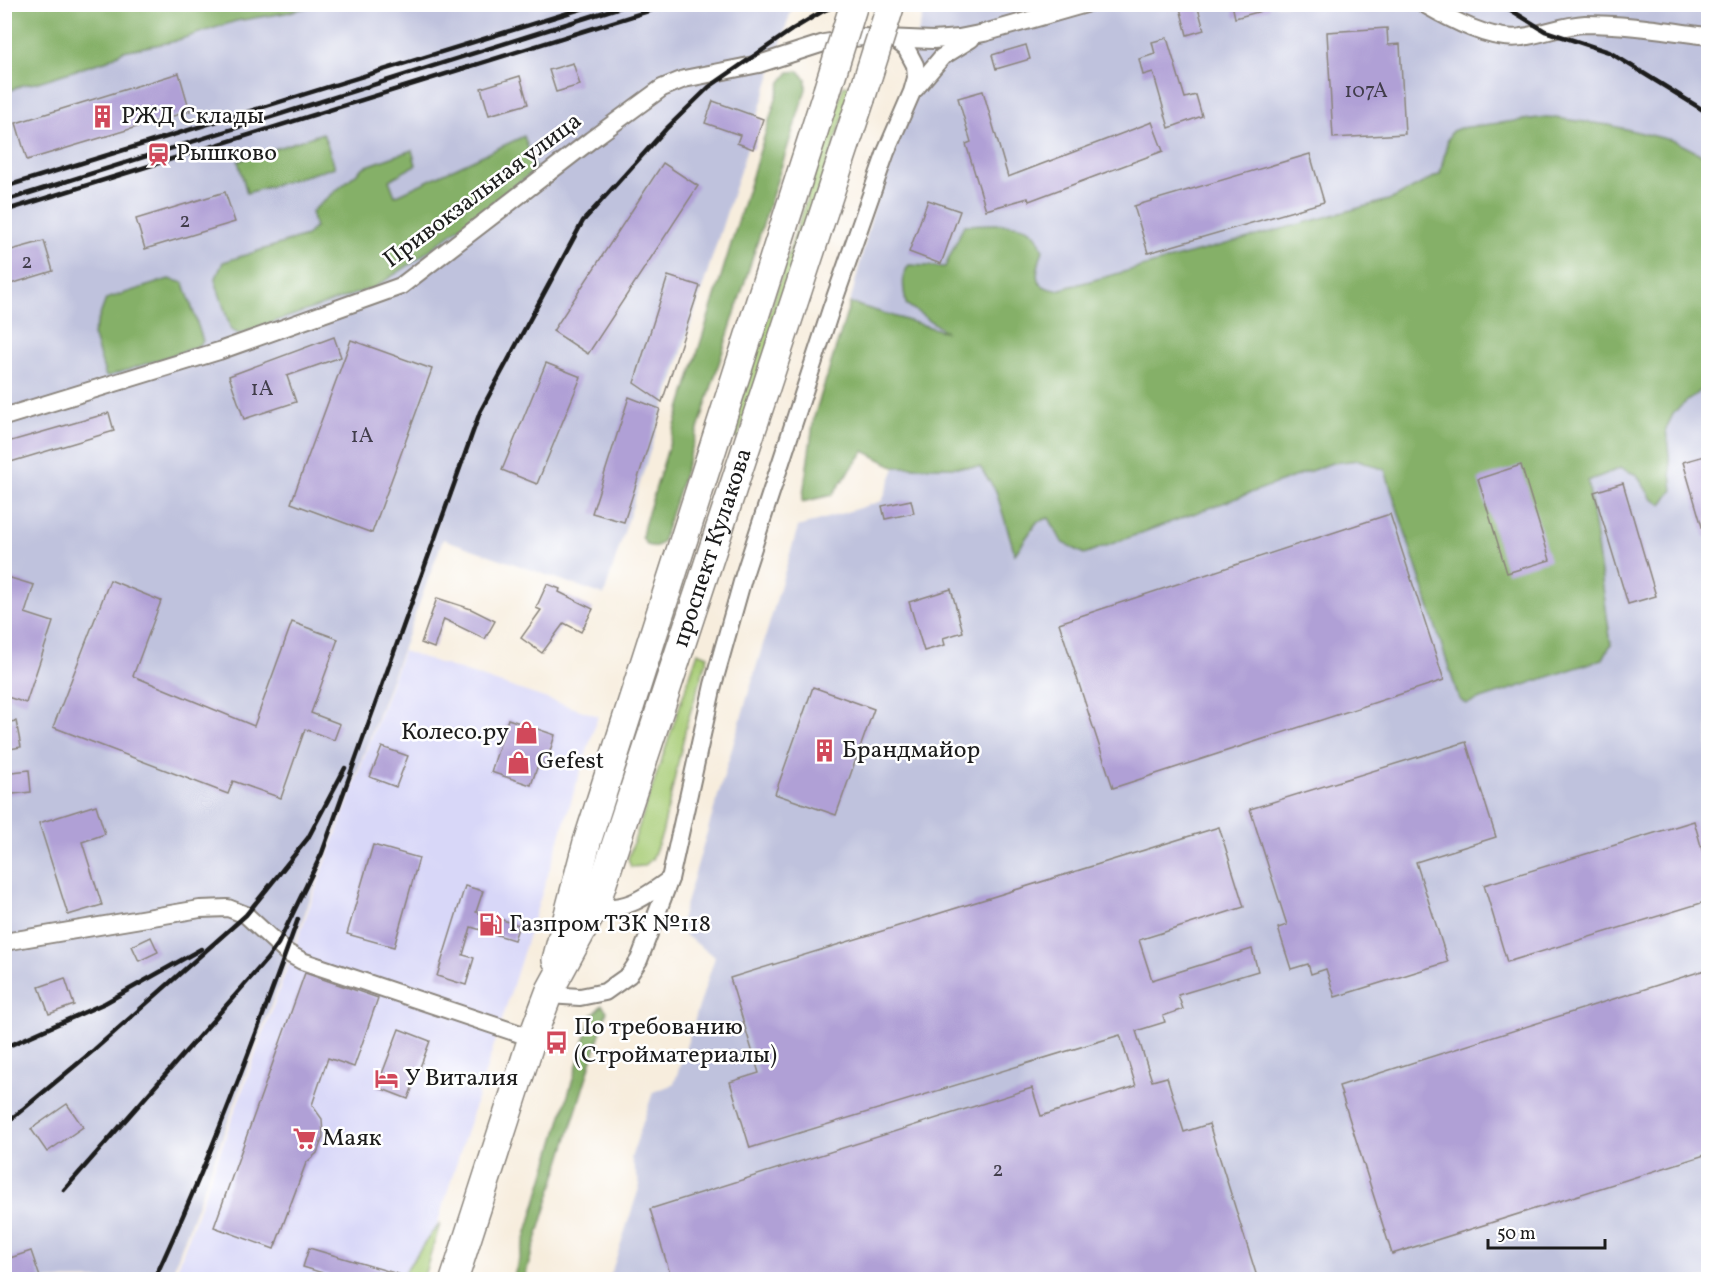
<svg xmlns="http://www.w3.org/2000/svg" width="1713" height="1284" font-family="Vollkorn,serif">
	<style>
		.built { fill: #d8d7f8 }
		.industrial { fill: #bfc2dd }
		.green { fill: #a7cc76; stroke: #627449; stroke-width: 1.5 }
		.forest { fill: #85b067; stroke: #506642; stroke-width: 1.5 }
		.building { fill: #b0a0d6 }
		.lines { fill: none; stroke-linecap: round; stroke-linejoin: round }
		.street-casing { stroke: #8a847c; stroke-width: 20 }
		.primary-casing { stroke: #8a847c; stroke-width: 30 }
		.street { stroke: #fff; stroke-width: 16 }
		.primary { stroke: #fff; stroke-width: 27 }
		.rail { stroke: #1c1c1c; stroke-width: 4.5 }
		.primary-bridge-casing { stroke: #8a847c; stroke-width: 30; stroke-linecap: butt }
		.primary-bridge { stroke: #fff; stroke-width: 27 }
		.labels { text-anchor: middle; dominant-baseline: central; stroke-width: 5; stroke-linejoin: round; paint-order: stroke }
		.number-label { font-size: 21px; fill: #413d4a }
		.poi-label { font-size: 24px; fill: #1c1c1c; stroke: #fff; text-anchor: start }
		.street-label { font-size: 24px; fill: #1c1c1c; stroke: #fff }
	</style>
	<rect width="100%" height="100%" fill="#fff"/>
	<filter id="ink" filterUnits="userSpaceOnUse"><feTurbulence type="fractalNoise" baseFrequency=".0167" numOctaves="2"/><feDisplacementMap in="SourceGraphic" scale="12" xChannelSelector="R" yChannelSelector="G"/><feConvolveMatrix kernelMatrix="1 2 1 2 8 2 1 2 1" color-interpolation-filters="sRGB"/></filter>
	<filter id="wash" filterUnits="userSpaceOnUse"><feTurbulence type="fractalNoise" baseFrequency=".008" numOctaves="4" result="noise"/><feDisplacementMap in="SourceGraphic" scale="24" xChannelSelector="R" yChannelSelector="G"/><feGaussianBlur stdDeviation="1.35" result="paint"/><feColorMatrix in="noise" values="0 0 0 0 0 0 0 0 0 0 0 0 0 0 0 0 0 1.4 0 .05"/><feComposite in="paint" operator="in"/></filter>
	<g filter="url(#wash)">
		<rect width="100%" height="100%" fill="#f7eddd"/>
		<path class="built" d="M403,651L598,716L420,1279L173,1280Z"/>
		<g class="industrial">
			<path d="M5,5H793L604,595L443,539L170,1279L5,1280Z"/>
			<path d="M925,5H1708V1279L609,1280L640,1185L631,1158L653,1092L674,1084L715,957L678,930L798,527L882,501L948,333L850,303Z"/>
		</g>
		<g class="green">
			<path d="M844,85L853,87L738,438L729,436Z"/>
			<path d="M698,652L708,656L687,723L662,834L652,859L644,866L631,867L628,859Z"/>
			<path d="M440,1224L423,1279L399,1280L431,1234Z"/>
		</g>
		<g class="forest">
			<path d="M5,4H317V5L285,13L236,21L172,42L123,51L108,60L35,83L22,85L5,93Z"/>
			<path d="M799,71L806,79V89L662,543L655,547L647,545L642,537L644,526L781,82L789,72Z"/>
			<path d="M1547,117L1609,125L1675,141L1708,158V384L1674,412L1666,429L1673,490L1662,504L1652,499L1637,475L1621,468L1588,481L1611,644L1603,659L1466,704L1459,699L1385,470L1359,460L1332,463L1084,554L1062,542L1049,518L1037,522L1015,554L996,491L980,467H895L864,451L832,495L802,502L814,417L850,303L946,332L906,304C904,289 900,277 909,265L945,267L964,225C982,225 1022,220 1034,233C1038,237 1041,245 1043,250C1037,270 1029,287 1057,290L1392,199L1440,174L1448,139L1452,131L1460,128Z"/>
			<path d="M323,133L335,167L247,193L238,161Z"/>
			<path d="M524,136L536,170L411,264L375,287L239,334L231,330L215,280L223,262L306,236L315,227L311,212L364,167L412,150L416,165L389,180L395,196Z"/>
			<path d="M169,279L184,283L203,341L196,347L106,377L93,334L106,299Z"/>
			<path d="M602,1005L607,1011L524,1279H513L592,1015Z"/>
		</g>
		<g id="blocks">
			<g class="building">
				<path d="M1179,4H1197L1204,30L1187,35Z"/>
				<path d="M1232,4H1269V9L1235,18Z"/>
				<path d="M1387,28L1388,45L1400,44L1405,134L1333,138L1327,32Z"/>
				<path d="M1167,38L1185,98L1196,95L1202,116L1169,128L1153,72L1143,75L1139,59L1155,54L1152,42Z"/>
				<path d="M1026,45L1030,59L996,69L992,55Z"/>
				<path d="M573,63L580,85L556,92L549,70Z"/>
				<path d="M179,73L190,111L27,160L16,123Z"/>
				<path d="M520,76L528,104L489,115L481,88Z"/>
				<path d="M983,91L1008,177L1152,122L1163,151L1029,201L1028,198L986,210L966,144L971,142L958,98Z"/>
				<path d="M713,101L763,119L753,149L737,143L740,135L705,123Z"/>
				<path d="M1310,154L1324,202L1148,253L1134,206Z"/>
				<path d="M663,163L698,186L588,354L553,331Z"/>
				<path d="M225,192L235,222L145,249L136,219Z"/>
				<path d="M928,200L960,211L941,264L909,252Z"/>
				<path d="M44,241L53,271L4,286V252Z"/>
				<path d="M668,276L700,286L662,402L634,383Z"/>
				<path d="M334,337L341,357L287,376L296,402L244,419L229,376Z"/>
				<path d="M351,340L432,369L372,533L291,503Z"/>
				<path d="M546,363L581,377L537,484L502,470Z"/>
				<path d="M629,397L660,409L624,522L592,513Z"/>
				<path d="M109,413L114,431L4,464V443Z"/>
				<path d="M1708,455V537H1705L1683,462Z"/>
				<path d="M1521,465L1550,560L1507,573L1478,479Z"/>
				<path d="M1623,483L1656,596L1628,604L1594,492Z"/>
				<path d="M911,500L914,513L885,519L882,506Z"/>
				<path d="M1390,514L1444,680L1113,788L1059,623Z"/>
				<path d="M4,576L34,585L25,613L53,622L26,703L4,696Z"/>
				<path d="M110,580L161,601L133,676L254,726L292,622L338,639L311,713L340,724L334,740L305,729L281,798L233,781L228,794L53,727Z"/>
				<path d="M547,584L560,589L559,592L593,609L581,632L564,623L542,653L521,638L541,610L536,608Z"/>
				<path d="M951,589L963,632L943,638L945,645L924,651L909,602Z"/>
				<path d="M437,598L471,609L495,621L485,639L444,619L434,648L421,643Z"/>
				<path d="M813,687L874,709L836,815L775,794Z"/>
				<path d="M508,719L555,735L546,764L539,762L531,785L491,772Z"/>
				<path d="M16,721L21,747L4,750V723Z"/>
				<path d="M1466,742L1496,837L1416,862L1448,962L1335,997L1326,969L1311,974L1308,964L1291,969L1278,928L1287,925L1250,809Z"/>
				<path d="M382,747L408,756L396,787L370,777Z"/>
				<path d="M29,770L31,792L4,795V773Z"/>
				<path d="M96,805L105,834L82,842L102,905L68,915L39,823Z"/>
				<path d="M1694,821L1708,871V901L1507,962L1484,885Z"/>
				<path d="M1219,827L1244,907L1139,940L1152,980L1252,949L1258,971L1178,995L1183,1009L1163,1016L1165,1022L1136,1031L1152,1081L1167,1077L1184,1132L1209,1124L1258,1280H672L650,1209L1032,1088L1041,1116L1136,1086L1120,1035L750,1148L730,1082L759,1073L730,978Z"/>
				<path d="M373,845L419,858L394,947L347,934Z"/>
				<path d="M465,886L483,891L476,912L519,925L514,940L471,927L463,955L474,958L466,985L437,976Z"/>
				<path d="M151,937L158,952L139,961L132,946Z"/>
				<path d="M1708,969V1154L1392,1254L1339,1086Z"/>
				<path d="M305,973L378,998L354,1067L328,1058L312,1105L322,1119L323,1137L317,1153L306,1163L274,1249L214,1227Z"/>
				<path d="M65,978L74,1005L49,1014L39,987Z"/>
				<path d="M399,1029L430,1041L408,1099L377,1087Z"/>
				<path d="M67,1104L83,1127L47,1152L31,1129Z"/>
				<path d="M309,1248L405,1276V1280H346L303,1267Z"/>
				<path d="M31,1251L41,1280H4V1260Z"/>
			</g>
		</g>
	</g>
	<g filter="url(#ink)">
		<use href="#blocks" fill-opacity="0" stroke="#8a847c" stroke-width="1.5"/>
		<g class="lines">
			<defs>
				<g id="street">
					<path d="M1424,4C1450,19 1492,42 1522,37C1543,34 1564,25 1585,24C1626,24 1668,31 1708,36"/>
					<path d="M915,89L942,57L971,39"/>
					<path d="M4,417L219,351L401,286L591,140L662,88L684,79L759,64L824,43L861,37L933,40L959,38L984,33L1086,4"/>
					<path d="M589,905C623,914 644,898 670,879"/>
					<path d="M4,942L200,909L228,908L246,915L286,952L302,961L532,1038"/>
					<path d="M548,995L580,997L605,992L629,975L639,960L670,879L713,685L744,575L831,309L886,152L912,92L916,78L915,65L906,48L897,41L888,38"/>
				</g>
				<g id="primary">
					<path d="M556,960L587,842L827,91"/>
					<path id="s1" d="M454,1280L532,1038L550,990L595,907L861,99"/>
				</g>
			</defs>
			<use href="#street" class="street-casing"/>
			<use href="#primary" class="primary-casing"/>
			<use href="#street" class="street"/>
			<use href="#primary" class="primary"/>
			<g class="rail">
				<path d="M1501,4L1545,31L1609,52L1708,113"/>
				<path d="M4,187L597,4"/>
				<path d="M4,201L630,4"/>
				<path d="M4,211L671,4"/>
				<path d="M4,1048L105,1003L201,949"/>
				<path d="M4,1125L94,1050L246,915L308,838L345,768"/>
				<path d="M64,1190L267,959L278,944L322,853L480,412L583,221L666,129L709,87L793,29L823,11L840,4"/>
				<path d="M154,1280C209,1162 254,1041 298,919"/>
			</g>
			<defs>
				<g id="primary-bridge">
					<path d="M827,91L854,4"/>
					<path d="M861,99L891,4"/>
				</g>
			</defs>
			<use href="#primary-bridge" class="primary-bridge-casing"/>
			<use href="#primary-bridge" class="primary-bridge"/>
		</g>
	</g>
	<defs>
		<symbol id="building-bare" viewBox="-9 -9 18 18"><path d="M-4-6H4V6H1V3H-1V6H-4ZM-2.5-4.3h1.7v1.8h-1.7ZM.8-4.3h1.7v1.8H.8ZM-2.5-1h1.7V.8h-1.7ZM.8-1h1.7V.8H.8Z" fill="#d1495b" stroke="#fff" stroke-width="2.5" paint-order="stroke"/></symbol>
		<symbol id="station-bare" viewBox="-9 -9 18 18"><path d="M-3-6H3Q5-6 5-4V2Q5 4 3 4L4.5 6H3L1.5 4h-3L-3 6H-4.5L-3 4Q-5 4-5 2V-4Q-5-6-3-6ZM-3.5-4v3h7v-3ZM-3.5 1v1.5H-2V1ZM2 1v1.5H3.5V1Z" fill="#d1495b" stroke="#fff" stroke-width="2.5" paint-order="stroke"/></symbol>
		<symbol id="shop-bare" viewBox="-9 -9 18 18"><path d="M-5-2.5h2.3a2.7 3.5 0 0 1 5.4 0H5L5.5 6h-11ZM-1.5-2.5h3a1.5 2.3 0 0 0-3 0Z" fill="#d1495b" stroke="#fff" stroke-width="2.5" paint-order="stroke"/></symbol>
		<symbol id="fuel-bare" viewBox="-9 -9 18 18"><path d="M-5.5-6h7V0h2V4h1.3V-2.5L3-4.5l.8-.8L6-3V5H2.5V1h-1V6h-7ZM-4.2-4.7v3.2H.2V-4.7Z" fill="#d1495b" stroke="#fff" stroke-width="2.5" paint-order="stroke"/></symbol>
		<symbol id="bus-bare" viewBox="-9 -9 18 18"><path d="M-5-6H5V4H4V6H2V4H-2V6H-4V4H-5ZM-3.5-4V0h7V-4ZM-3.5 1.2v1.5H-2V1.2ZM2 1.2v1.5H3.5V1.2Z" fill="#d1495b" stroke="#fff" stroke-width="2.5" paint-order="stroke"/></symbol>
		<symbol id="hotel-bare" viewBox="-9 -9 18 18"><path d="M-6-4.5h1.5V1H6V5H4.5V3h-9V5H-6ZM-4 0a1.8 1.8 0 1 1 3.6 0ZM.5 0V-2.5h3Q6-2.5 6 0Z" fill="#d1495b" stroke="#fff" stroke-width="2.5" paint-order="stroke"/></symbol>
		<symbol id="supermarket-bare" viewBox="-9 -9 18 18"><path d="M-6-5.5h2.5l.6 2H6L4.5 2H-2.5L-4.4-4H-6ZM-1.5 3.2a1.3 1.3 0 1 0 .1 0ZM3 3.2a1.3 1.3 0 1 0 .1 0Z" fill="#d1495b" stroke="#fff" stroke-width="2.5" paint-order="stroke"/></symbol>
	</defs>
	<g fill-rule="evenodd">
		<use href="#building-bare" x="86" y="100" width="33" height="33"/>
		<use href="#station-bare" x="142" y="138" width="33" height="33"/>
		<use href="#shop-bare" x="510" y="716" width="33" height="33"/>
		<use href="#building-bare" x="808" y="734" width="33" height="33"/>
		<use href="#shop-bare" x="502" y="746" width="33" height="33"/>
		<use href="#fuel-bare" x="474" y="908" width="33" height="33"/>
		<use href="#bus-bare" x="540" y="1026" width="33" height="33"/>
		<use href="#hotel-bare" x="370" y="1062" width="33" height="33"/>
		<use href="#supermarket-bare" x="288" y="1122" width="33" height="33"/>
	</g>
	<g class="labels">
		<g class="number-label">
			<text x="1366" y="91">107А</text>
			<text x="185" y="221">2</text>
			<text x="27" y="262">2</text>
			<text x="262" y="389">1А</text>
			<text x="362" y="436">1А</text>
			<text x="998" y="1170">2</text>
		</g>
		<g class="poi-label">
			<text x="121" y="117">РЖД Склады</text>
			<text x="176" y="154">Рышково</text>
			<text x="509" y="733" text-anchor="end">Колесо.ру</text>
			<text x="842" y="751">Брандмайор</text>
			<text x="537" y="762">Gefest</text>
			<text x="509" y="925">Газпром ТЗК №118</text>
			<text x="574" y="1028">По требованию<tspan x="574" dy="28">(Стройматериалы)</tspan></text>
			<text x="405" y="1079">У Виталия</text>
			<text x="322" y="1139">Маяк</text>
		</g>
		<g class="street-label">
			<text transform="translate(483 191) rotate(-37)">Привокзальная улица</text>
			<text stroke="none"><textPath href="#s1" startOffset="778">проспект Кулакова</textPath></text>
		</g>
	</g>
	<rect width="1713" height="1284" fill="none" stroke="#fff" stroke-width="24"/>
	<path d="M1488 1239v9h117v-9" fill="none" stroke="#1c1c1c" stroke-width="3"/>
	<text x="1497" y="1239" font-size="18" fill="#1c1c1c" stroke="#ffffff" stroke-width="4.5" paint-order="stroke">50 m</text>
</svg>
